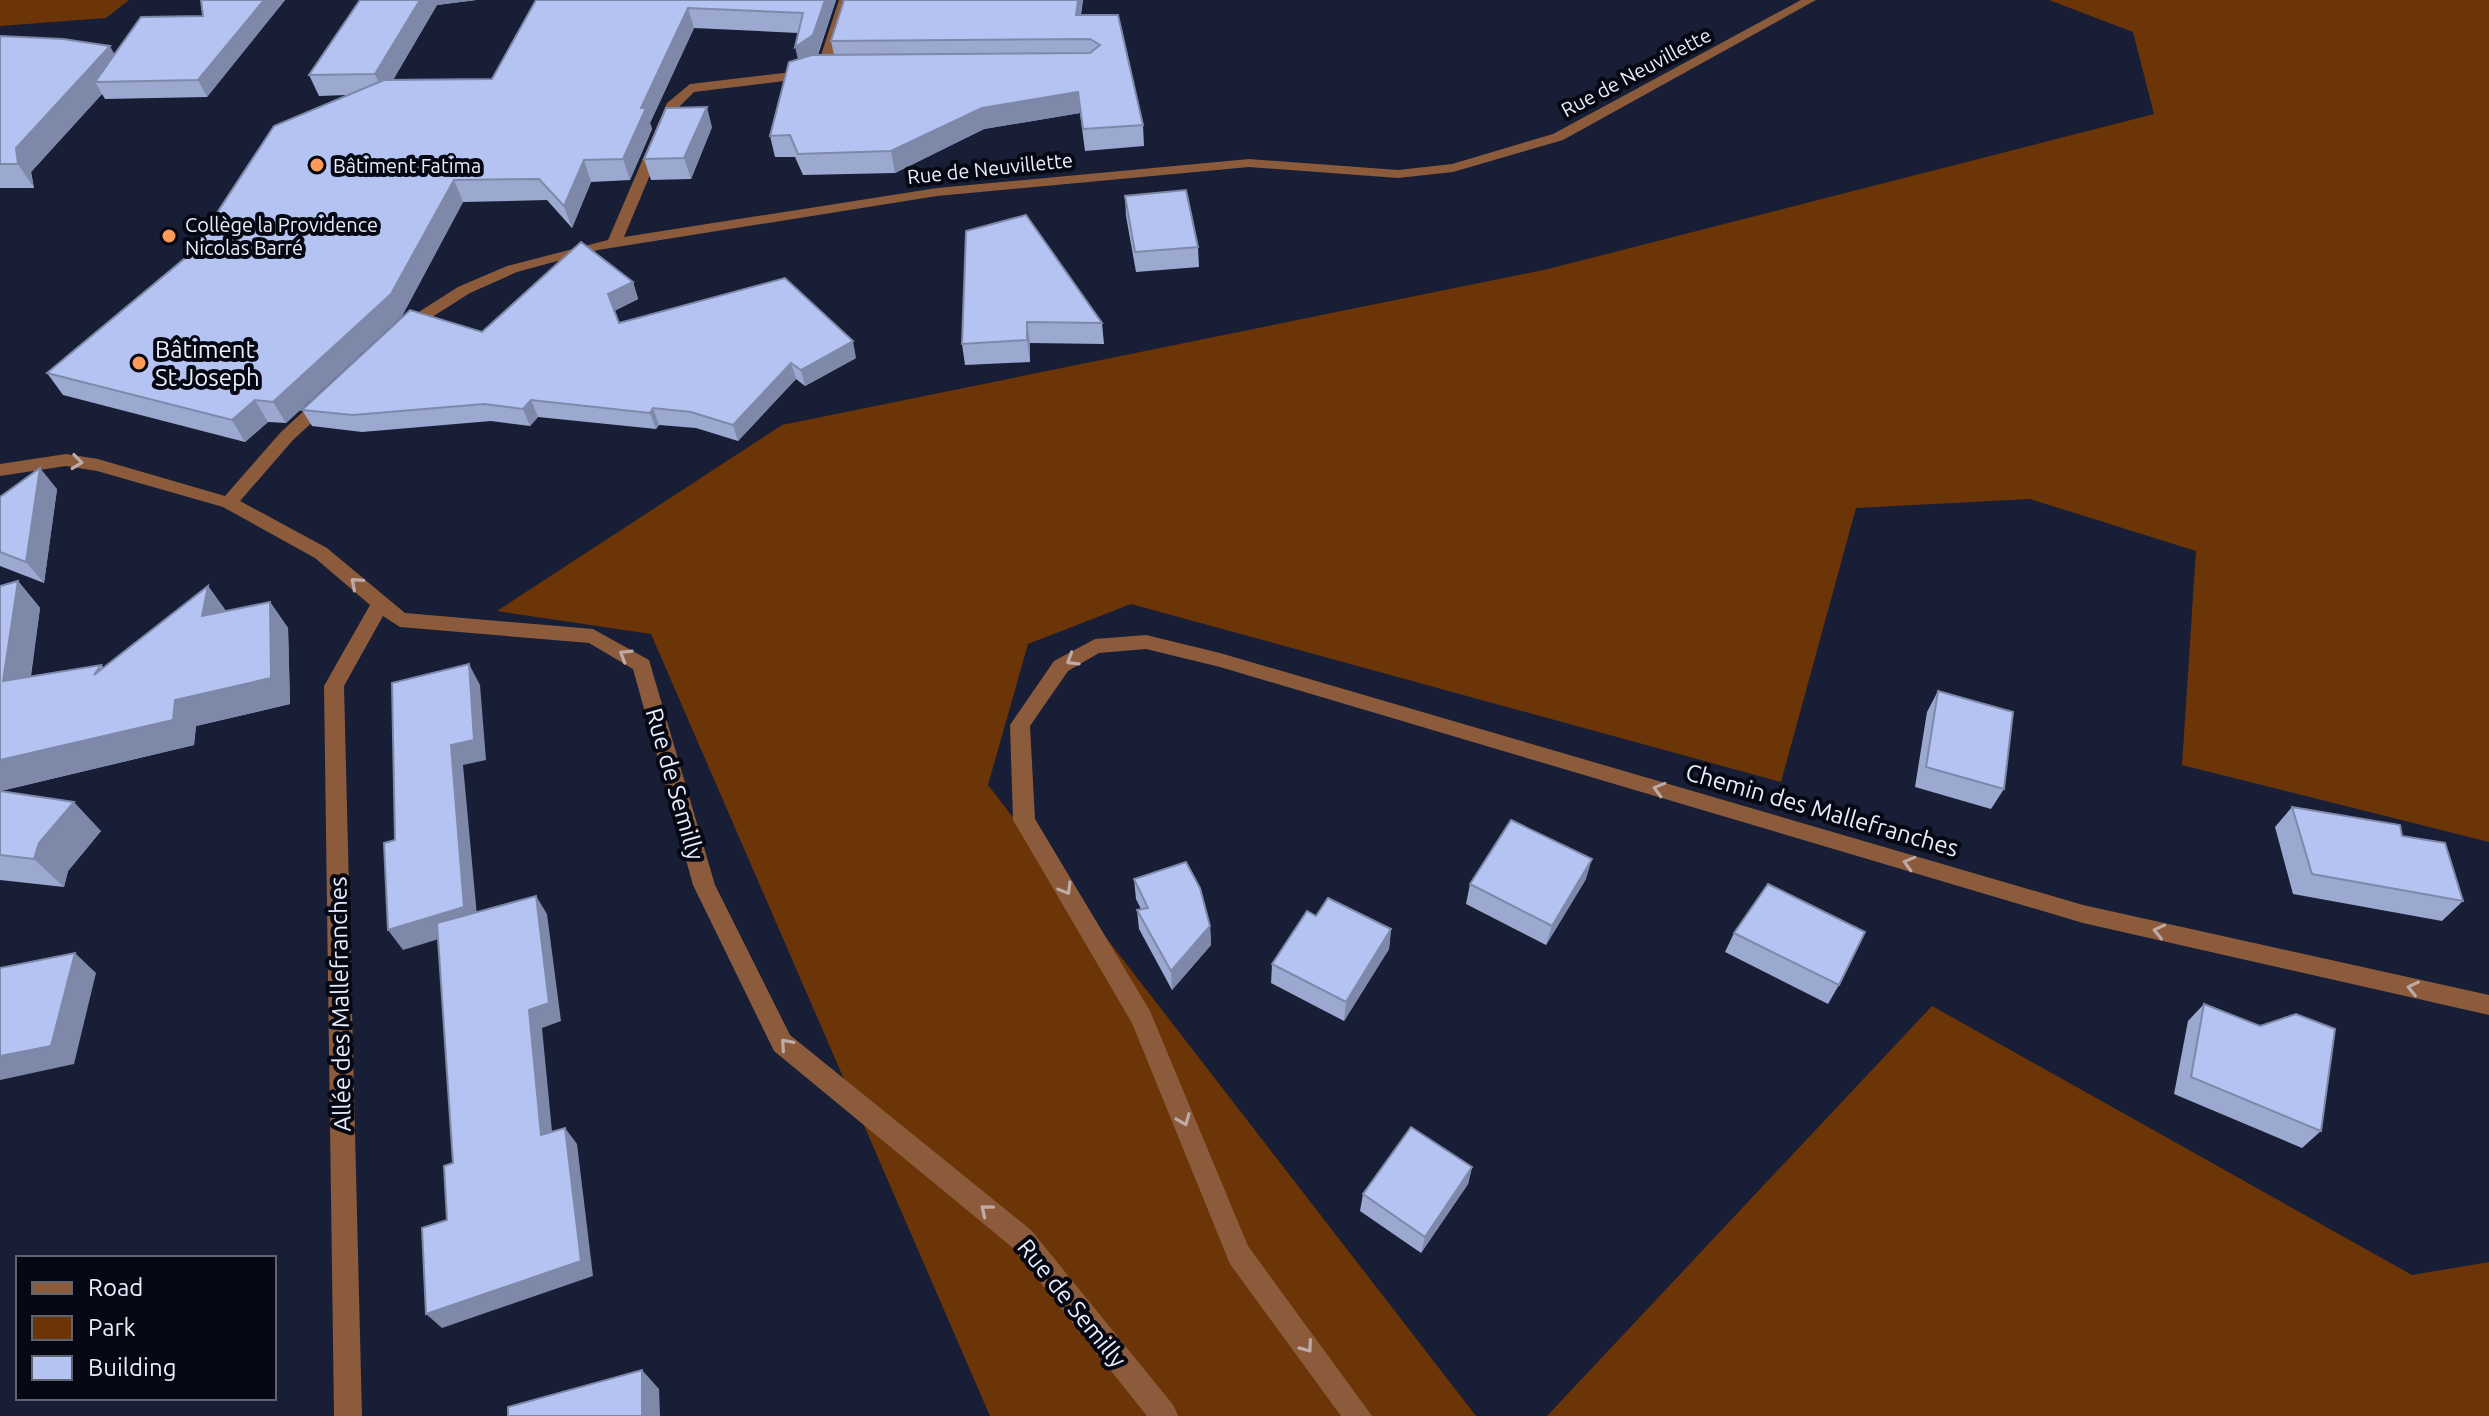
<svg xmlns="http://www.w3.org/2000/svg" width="2489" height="1416" font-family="Ubuntu,sans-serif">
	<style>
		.green { fill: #6c3507 }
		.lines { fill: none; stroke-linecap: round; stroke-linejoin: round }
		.minor { fill: #8b5b3c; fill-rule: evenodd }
		.wall { fill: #9ba8d0 }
		.shaded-wall { fill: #7e88a9 }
		.building { fill: #b4c3f2; stroke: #7e88a9; stroke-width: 2 }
		.oneway { stroke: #beaba7 }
		.poi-dot { fill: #fe9b59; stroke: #060813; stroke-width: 3 }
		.labels { text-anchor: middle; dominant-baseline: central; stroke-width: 8; stroke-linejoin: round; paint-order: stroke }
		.far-street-label { font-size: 20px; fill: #e8edfe; stroke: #060813 }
		.far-poi-label { font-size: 20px; fill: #e8edfe; stroke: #060813; text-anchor: start }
		.poi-label { font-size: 24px; fill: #e8edfe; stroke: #060813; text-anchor: start }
		.street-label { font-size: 24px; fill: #e8edfe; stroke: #060813 }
	</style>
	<rect width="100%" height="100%" fill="#171e35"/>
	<g class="green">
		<path d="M0,0H129L106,18L0,26Z"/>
		<path d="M2049,0H2489V842L2182,765L2196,551L2030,499L1856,508L1781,782L1131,604L1028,644L988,785L1476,1416H990L651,634L497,611L782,425L1548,269L2154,114L2133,32Z"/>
		<path d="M1932,1006L2412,1275L2489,1262V1416H1547Z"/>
	</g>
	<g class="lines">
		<g class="minor">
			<path d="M839,0H851L833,60L810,78L694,92L678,108L624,237L937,188L1249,159L1398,170L1452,164L1553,134L1801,0H1816L1563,140L1453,172L1398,178L1249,167L937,196L598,250L517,272L470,293L407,333H395V327L458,287L507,266L608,240L667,103L690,84L801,71L820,58Z"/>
			<path d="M325,396L331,397V405L293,440L240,501L327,548L405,613L593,629L649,660L715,885L790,1035L1031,1230L1174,1406L1178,1416H1147L1013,1248L774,1051L693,885L633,669L589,643L400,627L383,616L344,686L362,1416H334L324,686L370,605L315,558L223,507L97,471L66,466L0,476V464L66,454L98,459L225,496L281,432L319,397Z"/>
			<path d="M1146,635L1220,653L2083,905L2489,995V1015L2083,923L1220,667L1146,649L1099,653L1068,671L1030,726L1035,819L1150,1011L1248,1246L1372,1416H1341L1230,1264L1132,1023L1013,820L1010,725L1054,661L1095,639Z"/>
		</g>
	</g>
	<g class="wall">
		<path d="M201,0H285L207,97L105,99L102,94L31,172L34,188H0V36L114,54L203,16Z"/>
		<path d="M360,0H476L437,5L393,80L492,79L536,0H836L818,55H834L831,41L844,0H1083L1081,15H1118L1143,125L1144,146L1085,151L1080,113L984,129L895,173L803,175L795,157H775L770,136L798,60V33L694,28L650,123L652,129L630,180L591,182L572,228L547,200L463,202L402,316L286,423L268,422L245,442L63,395L47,373L190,254L347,95L319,96L309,75Z"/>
		<path d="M712,127L691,179L651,180L644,159Z"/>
		<path d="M1125,196L1198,247L1199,267L1136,272L1126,216Z"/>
		<path d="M966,231L1102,323L1104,344L1030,343V362L965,365L962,344Z"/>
		<path d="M633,282L638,299L614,311L619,323L856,358L805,386L796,379L738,441L696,428L659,425L656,429L538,417L530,426L491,421L362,432L312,426L302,410L482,332Z"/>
		<path d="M57,489L44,583L0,566V497Z"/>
		<path d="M18,581L40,608L31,676L101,665L104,668L208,586L226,611L270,602L288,628L290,704L196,726L194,745L1,791L101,831L68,871L64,887L0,880V586Z"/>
		<path d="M1938,691L2004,789L1991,809L1915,787L1927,712Z"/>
		<path d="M2292,807L2402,836L2463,901L2442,921L2293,894L2275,827Z"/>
		<path d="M1134,879L1210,926L1211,945L1172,990L1139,929L1137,910L1141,909L1136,899Z"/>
		<path d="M1586,879L1546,945L1466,904L1470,884Z"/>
		<path d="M1316,916L1391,929L1389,949L1344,1021L1271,983L1272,964Z"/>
		<path d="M1734,933L1839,985L1828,1004L1725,952Z"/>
		<path d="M2204,1004L2321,1131L2302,1148L2174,1094L2188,1021Z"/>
		<path d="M1472,1167L1468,1184L1421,1253L1360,1211L1363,1194Z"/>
	</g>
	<g class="shaded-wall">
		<path d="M264,0H285L207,97L198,80Z"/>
		<path d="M420,0H476L437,5L384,95L375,74Z"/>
		<path d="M825,0H836L817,56L800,68L795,47Z"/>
		<path d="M1078,0H1083L1077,36L1076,15Z"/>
		<path d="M688,8L694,28L650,123L652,129L630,180L623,159L641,108Z"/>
		<path d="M110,46L123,70L95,82L102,94L31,172L34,188L18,164L16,148Z"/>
		<path d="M1078,92L1080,113L984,129L895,173L891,151L982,108Z"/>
		<path d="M707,107L712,127L691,179L684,158Z"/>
		<path d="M584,160L591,182L572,228L564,206Z"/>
		<path d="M454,180L463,202L402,316L286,423L273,402Z"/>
		<path d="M633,282L638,299L614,311L608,294Z"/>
		<path d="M1027,322L1030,343V362L1027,340Z"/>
		<path d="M853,341L856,358L805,386L801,370Z"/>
		<path d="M791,363L796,379L738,441L733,425Z"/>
		<path d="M255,400L268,422L245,442L232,420Z"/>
		<path d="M531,400L538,417L530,426L523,409Z"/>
		<path d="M653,408L659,425L656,429L650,413Z"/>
		<path d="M40,468L57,489L44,583L26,562Z"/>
		<path d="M18,581L40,608L26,707L3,681Z"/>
		<path d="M208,586L227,613L202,616Z"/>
		<path d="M270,602L288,628L290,704L196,726L194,745L0,791V760L175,700Z"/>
		<path d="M469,664L480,685L486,760L463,765L478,927L403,950L388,930L451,745Z"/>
		<path d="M74,802L101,831L68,871L64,887L34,859L39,843Z"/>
		<path d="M1592,859L1586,879L1546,945L1552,926Z"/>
		<path d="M536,896L547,914L561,1021L542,1028L554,1152L541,1135L529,1010Z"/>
		<path d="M1210,926L1211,945L1172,990L1171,971Z"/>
		<path d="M1391,929L1389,949L1344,1021L1346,1002Z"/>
		<path d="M75,953L96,973L74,1064L0,1080V1056Z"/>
		<path d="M565,1128L577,1144L593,1276L442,1328L426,1314Z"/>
		<path d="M1472,1167L1468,1184L1421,1253L1425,1237Z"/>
		<path d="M642,1370L659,1389L660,1416H642Z"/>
	</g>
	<g class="building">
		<path d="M201,0H264L198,80L95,82L141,17L203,16Z"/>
		<path d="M360,0H420L375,74L309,75Z"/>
		<path d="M536,0H825L813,35L795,47L803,13L688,8L641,108H646L623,159L584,160L564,206L539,179L454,180L391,294L273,402L255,400L232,420L47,373L190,254L274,126L384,80L492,79Z"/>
		<path d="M844,0H1078L1076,15H1118L1143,125L1083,129L1078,92L982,108L891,151L798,154L790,135L770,136L789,62L812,55L1090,53L1100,45L1090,39L831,41Z"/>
		<path d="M0,36L63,39L110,46L16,148L18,164H0Z"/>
		<path d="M707,107L684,158L644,159L666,108Z"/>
		<path d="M1186,190L1198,247L1135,252L1125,196Z"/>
		<path d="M1026,215L1102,323L1027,322V340L962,344L966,231Z"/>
		<path d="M581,242L633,282L608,294L619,323L785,278L853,341L801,370L791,363L733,425L691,412L653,408L650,413L531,400L523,409L484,404L353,415L302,410L410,310L482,332Z"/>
		<path d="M40,468L26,562L0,552V497Z"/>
		<path d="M18,581L3,681L101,665L94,675L208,586L202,616L270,602L271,678L175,700L173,720L0,760V586Z"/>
		<path d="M469,664L474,740L451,745L464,907L388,930L384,843L395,840L392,683Z"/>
		<path d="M1938,691L2013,712L2004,789L1926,767Z"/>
		<path d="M0,791L74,802L39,843L34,859L0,855Z"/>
		<path d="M2292,807L2400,825L2402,836L2445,843L2463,901L2312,874Z"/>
		<path d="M1511,820L1592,859L1552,926L1470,884Z"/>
		<path d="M1186,862L1200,888L1210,926L1171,971L1137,910L1148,908L1134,879Z"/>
		<path d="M1768,884L1865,932L1839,985L1734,933Z"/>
		<path d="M536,896L549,1003L529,1010L541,1135L565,1128L581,1261L426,1314L422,1228L447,1220L444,1166L453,1163L437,923Z"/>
		<path d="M1328,898L1391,929L1346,1002L1272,964L1307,911L1316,916Z"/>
		<path d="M75,953L51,1046L0,1056V968Z"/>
		<path d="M2204,1004L2260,1026L2296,1014L2335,1029L2321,1131L2191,1077Z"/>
		<path d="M1411,1127L1472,1167L1425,1237L1363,1194Z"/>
		<path d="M642,1370V1416H508V1407Z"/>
	</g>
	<defs><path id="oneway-chevron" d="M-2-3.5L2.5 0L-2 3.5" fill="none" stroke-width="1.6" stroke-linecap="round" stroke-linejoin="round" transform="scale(2)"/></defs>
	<g class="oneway">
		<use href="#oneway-chevron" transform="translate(77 462) rotate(7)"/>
		<use href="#oneway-chevron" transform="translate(356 583) rotate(-139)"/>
		<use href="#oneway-chevron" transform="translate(625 655) rotate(-149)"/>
		<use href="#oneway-chevron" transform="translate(1072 660) rotate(148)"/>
		<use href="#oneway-chevron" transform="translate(1659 789) rotate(-164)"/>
		<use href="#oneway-chevron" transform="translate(1909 863) rotate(-164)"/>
		<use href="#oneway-chevron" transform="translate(1066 889) rotate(59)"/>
		<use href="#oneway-chevron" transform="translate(2159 931) rotate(-167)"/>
		<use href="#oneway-chevron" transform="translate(2413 988) rotate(-167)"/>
		<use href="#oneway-chevron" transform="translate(786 1044) rotate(-131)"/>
		<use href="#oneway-chevron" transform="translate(1184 1120) rotate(68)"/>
		<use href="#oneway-chevron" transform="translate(986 1210) rotate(-141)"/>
		<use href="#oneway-chevron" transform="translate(1307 1347) rotate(54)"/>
	</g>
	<g class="poi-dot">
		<circle cx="317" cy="165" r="8"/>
		<circle cx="169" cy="236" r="8"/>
		<circle cx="139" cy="363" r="8"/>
	</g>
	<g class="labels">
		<g class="far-street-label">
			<text transform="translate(1636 72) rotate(-28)">Rue de Neuvillette</text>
			<text transform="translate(990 168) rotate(-6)">Rue de Neuvillette</text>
		</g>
		<g class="far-poi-label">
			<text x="333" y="165">Bâtiment Fatima</text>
			<text x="185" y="224">Collège la Providence<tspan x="185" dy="23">Nicolas Barré</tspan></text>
		</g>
		<g class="poi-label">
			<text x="155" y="349">Bâtiment<tspan x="155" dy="28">St Joseph</tspan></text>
		</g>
		<g class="street-label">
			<text transform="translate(675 784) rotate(74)">Rue de Semilly</text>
			<text transform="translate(1822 810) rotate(16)">Chemin des Mallefranches</text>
			<text transform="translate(340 1004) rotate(-91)">Allée des Mallefranches</text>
			<text transform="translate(1072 1303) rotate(51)">Rue de Semilly</text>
		</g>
	</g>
	<rect x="16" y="1256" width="260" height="144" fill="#060813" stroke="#606471" stroke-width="2"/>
	<rect x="32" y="1282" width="40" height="12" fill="#8b5b3c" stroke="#606471" stroke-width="2"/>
	<text x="88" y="1296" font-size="24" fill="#e8edfe">Road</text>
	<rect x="32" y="1316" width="40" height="24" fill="#6c3507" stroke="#606471" stroke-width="2"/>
	<text x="88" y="1336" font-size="24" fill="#e8edfe">Park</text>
	<rect x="32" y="1356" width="40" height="24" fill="#b4c3f2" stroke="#606471" stroke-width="2"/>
	<text x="88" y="1376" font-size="24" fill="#e8edfe">Building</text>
</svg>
